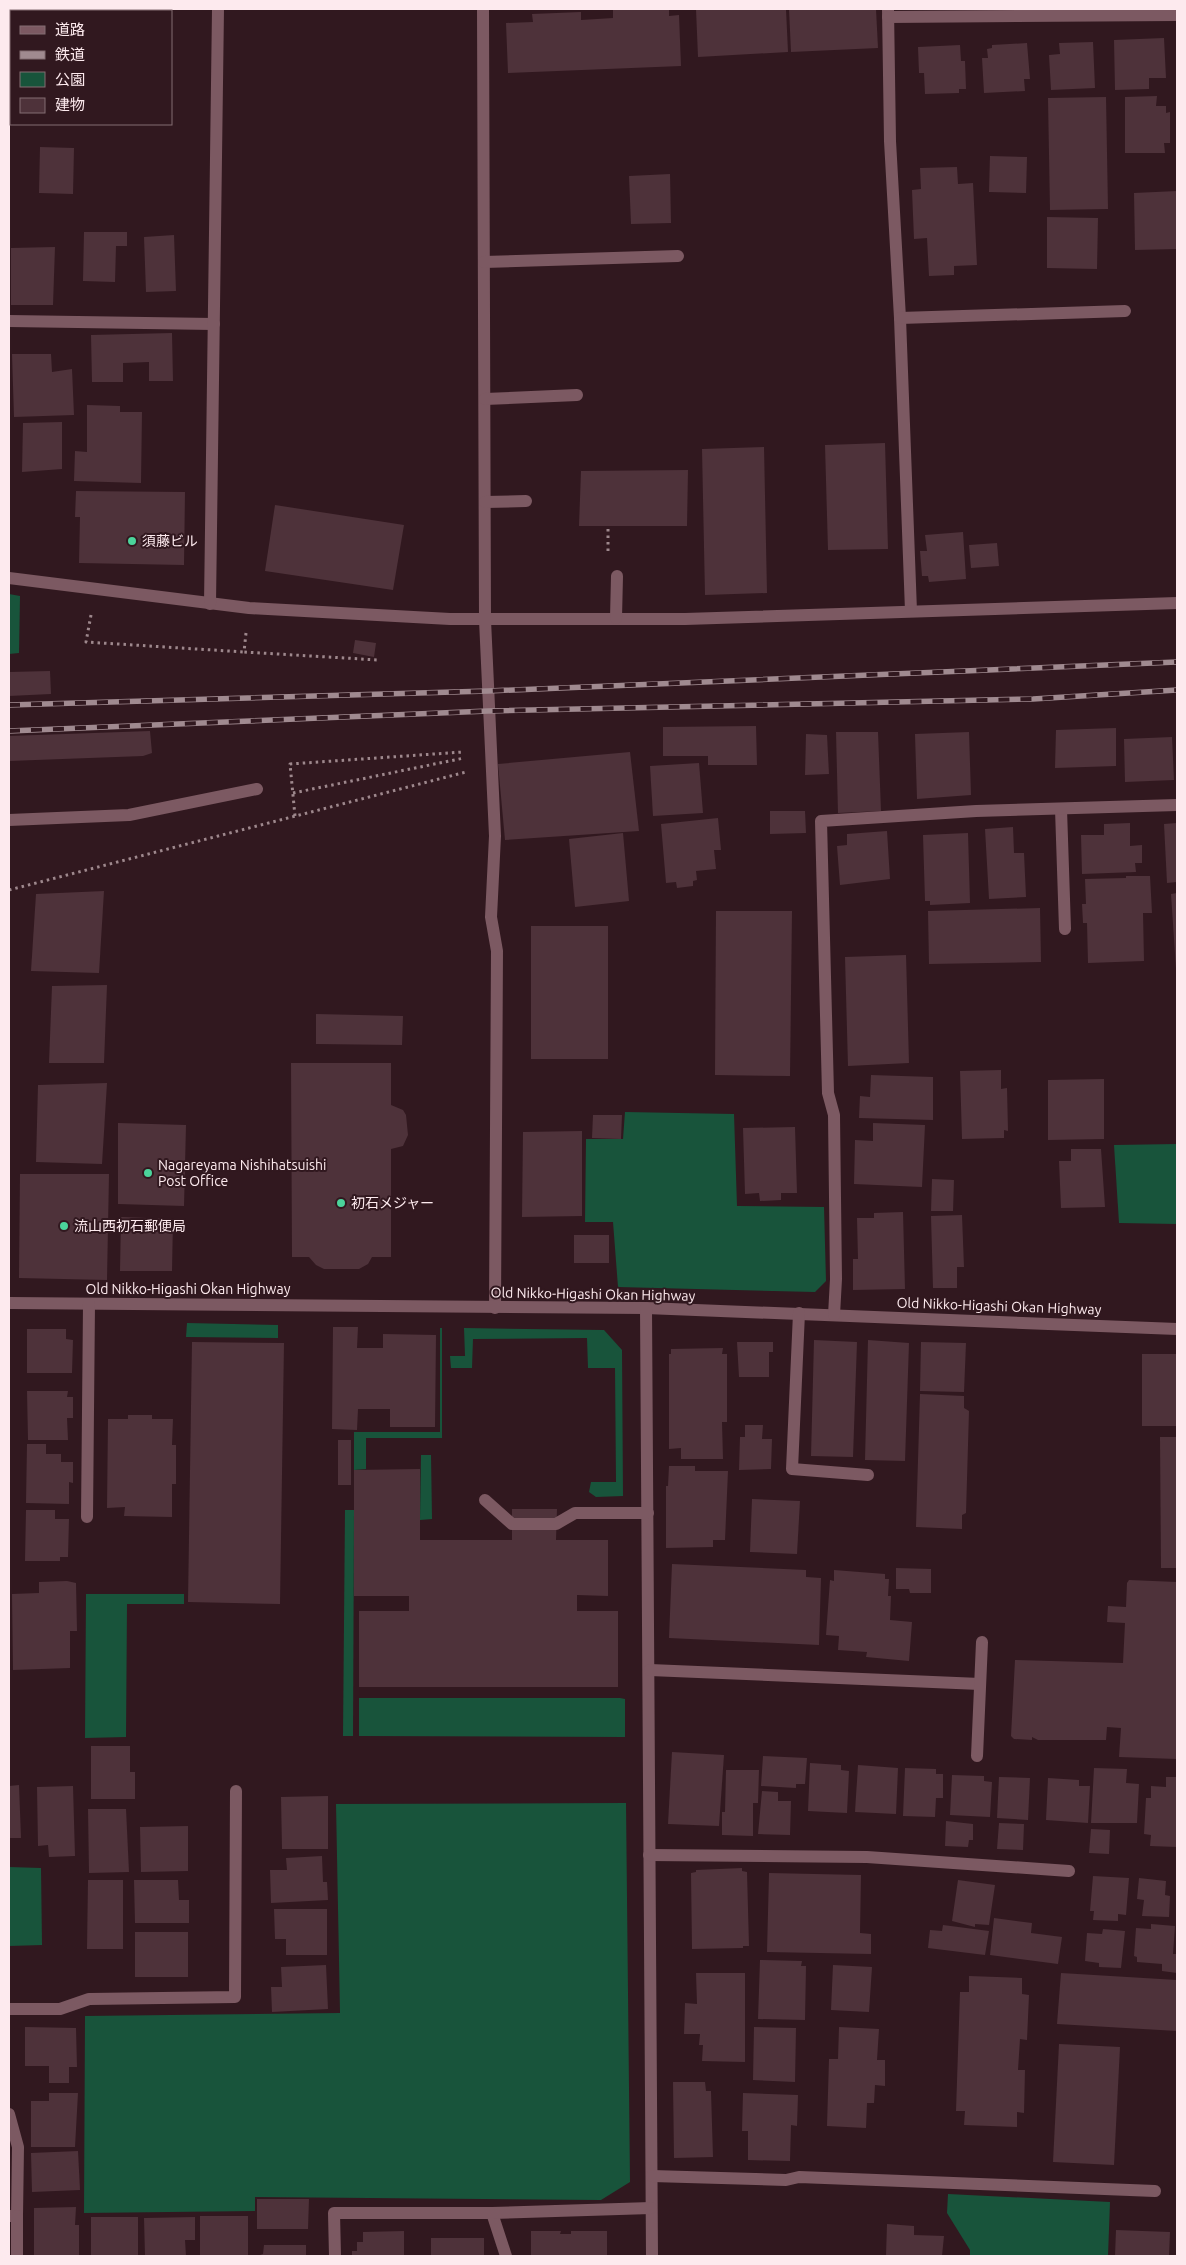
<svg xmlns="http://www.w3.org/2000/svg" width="1186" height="2265" font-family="Ubuntu,'Noto Sans JP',sans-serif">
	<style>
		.green { fill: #18543b }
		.building { fill: #4e323a }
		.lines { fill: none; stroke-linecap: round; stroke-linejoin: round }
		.path { stroke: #9e888d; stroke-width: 3; stroke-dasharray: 2.5 4; stroke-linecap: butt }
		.minor { stroke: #7c5962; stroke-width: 12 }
		.rail-casing { stroke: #a08a90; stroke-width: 5.5 }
		.rail { stroke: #31181f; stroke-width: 4; stroke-dasharray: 11; stroke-linecap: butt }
		.poi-dot { fill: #4bd49b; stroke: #31181f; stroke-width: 2 }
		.labels { text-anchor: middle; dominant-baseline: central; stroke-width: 4; stroke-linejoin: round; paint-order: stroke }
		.poi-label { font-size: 14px; fill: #fdeaee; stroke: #31181f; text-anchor: start }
		.street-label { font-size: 14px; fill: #fdeaee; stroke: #31181f }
	</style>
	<rect width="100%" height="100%" fill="#31181f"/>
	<g class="green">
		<path d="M9,594L20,596L19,653L9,654Z"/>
		<path d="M625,1112L734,1114L737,1206L824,1207L826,1281L815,1292L618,1287L613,1222H585L586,1139H623Z"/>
		<path d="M1177,1144V1224L1119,1223L1114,1145Z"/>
		<path d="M187,1323L278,1325V1338L186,1337Z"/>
		<path d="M440,1328H442V1438H366V1469L354,1470V1432H440Z"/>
		<path d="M464,1328L604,1330L622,1350L623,1496L596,1497L589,1492L591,1482H616L615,1368H588L587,1338L473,1339L472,1368H451L450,1356H465Z"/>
		<path d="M421,1455H431L432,1519L420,1520Z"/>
		<path d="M345,1510H354L353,1736H343Z"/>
		<path d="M86,1594H184V1604H127L126,1737L85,1738Z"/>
		<path d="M359,1698H620L625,1699V1737L359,1736Z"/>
		<path d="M626,1803L630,2182L601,2200L255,2197V2211L84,2213L85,2016L340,2013L336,1804Z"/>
		<path d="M9,1867L41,1868L42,1945L9,1946Z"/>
		<path d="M948,2194L1110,2202L1108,2256H970V2250L947,2213Z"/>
	</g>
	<g class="building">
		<path d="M669,9V16L679,15L681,66L508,73L506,23L533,22L532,14L581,12V20L613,18V10Z"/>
		<path d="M696,9H786L788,52L698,57Z"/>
		<path d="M789,9H876L878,48L791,52Z"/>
		<path d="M1164,38L1166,78H1149V89L1115,90L1114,40Z"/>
		<path d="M1093,42L1095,88L1051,90L1049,55L1060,54L1059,43Z"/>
		<path d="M1027,43L1030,79H1024L1025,91L984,93L982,58H988L987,49L992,48V45Z"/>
		<path d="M960,45L961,61H965L966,89H959V93L925,94L924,73H919L918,47Z"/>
		<path d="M1157,96L1156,106H1166V113L1170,112V143H1164L1165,153H1125V97Z"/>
		<path d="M1106,97L1108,209L1050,210L1048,98Z"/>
		<path d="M40,147L74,148L73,194L39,193Z"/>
		<path d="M990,156L1027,157L1026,193L989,192Z"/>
		<path d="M957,167L958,184L973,183L977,265L954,266V275L929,276L927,238L914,239L912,190L921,189L920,168Z"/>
		<path d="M670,174L671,223L631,224L629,176Z"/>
		<path d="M1177,191V249L1135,250L1134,193Z"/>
		<path d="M1047,217L1098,218L1097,269L1047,268Z"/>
		<path d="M84,232H127V246H116L115,282L83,281Z"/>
		<path d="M174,235L176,291L146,292L144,237Z"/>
		<path d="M55,247L53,305H11V248Z"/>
		<path d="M172,333L173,381H149V362L123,363V382H92L91,335Z"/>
		<path d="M12,354H51L52,372L72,369L74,415L14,417Z"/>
		<path d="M87,405L120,406V412H142L141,483L74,481L75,451L87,452Z"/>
		<path d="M62,422V469L22,472L23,423Z"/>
		<path d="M885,443L888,549L828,550L825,445Z"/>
		<path d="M764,447L767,593L705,595L702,449Z"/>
		<path d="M688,470L687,526H579L581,471Z"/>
		<path d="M76,491L185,492L184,565L79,563L80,517H75Z"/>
		<path d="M275,505L404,525L393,590L265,571Z"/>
		<path d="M963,532L966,579L929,582L928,576H922L920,551H927L925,535Z"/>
		<path d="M997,543L999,566L971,568L969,545Z"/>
		<path d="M355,640L376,643L374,657L353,653Z"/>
		<path d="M50,671L51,694L9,696V672Z"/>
		<path d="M756,726L757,765H708V756H663V727Z"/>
		<path d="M1116,728V766L1055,768L1056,730Z"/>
		<path d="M150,731L152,753L143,756L9,761V736Z"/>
		<path d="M836,732H878L881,811L838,813Z"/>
		<path d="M969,732L971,795L917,799L915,734Z"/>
		<path d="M806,734L827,735L829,774L805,775Z"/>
		<path d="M1172,737L1174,780L1125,782L1124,739Z"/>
		<path d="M630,752L639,831L505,840L498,764Z"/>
		<path d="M699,763L703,813L653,816L650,766Z"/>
		<path d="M770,811H805L806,833L770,834Z"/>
		<path d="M718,818L721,850H714L716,869L696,871L697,880L693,881V886L677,888L676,882L666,883L661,824Z"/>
		<path d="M1130,823V846L1142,845V863H1135L1136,872L1082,874L1081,835H1104V824Z"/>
		<path d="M1177,823V882L1167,883L1164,824Z"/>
		<path d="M1013,827L1014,853H1024L1026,897L989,899L985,829Z"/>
		<path d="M887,831L890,879L840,885L837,846L847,845V834Z"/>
		<path d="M623,833L629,901L575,907L569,839Z"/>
		<path d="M968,833L970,903L930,905V901H925L923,835Z"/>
		<path d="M1126,876H1150L1152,913H1143L1144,961L1088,963L1087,923H1083L1082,904H1086L1085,879L1126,878Z"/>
		<path d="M104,891L99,973L31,971L36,894Z"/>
		<path d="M1177,893V969H1176L1171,894Z"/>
		<path d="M1040,908L1041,962L929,964L928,911Z"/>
		<path d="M716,911H792L790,1076L715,1075Z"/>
		<rect x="531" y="926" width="77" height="133"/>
		<path d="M906,955L909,1063L848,1066L845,957Z"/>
		<path d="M107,985L104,1063H49L52,986Z"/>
		<path d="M316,1014L403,1016L402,1045L316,1044Z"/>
		<path d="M291,1063H391V1105L403,1110L406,1115L408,1135L403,1146L391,1149V1257H372L368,1264L359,1269H324L316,1265L309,1257H292Z"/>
		<path d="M1001,1070V1089L1007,1088L1008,1131L1004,1130V1138L962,1139L960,1071Z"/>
		<path d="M871,1075L933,1077V1120L859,1118L860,1096L870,1097Z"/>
		<path d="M1104,1079V1139L1048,1140V1080Z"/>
		<path d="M107,1083L102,1164L36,1162L38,1085Z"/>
		<path d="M593,1115H622L621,1139L592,1138Z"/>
		<path d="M118,1123L186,1125L184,1206L118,1204Z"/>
		<path d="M873,1123L925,1125L922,1187L854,1184L855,1140L873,1141Z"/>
		<path d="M795,1127L797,1193H781V1200L760,1201L759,1193L745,1194L743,1128Z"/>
		<path d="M582,1131V1216L522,1217L523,1132Z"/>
		<path d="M1071,1149H1101L1105,1207L1061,1208L1059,1161H1071Z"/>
		<path d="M20,1174H109L107,1280L19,1278Z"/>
		<path d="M932,1179L954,1180L953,1211H931Z"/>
		<path d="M903,1212L905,1289L853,1290V1259H858L857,1218H874V1213Z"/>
		<path d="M962,1215L964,1267H957V1288H933L931,1216Z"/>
		<path d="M121,1217L173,1219L172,1271H120Z"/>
		<rect x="574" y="1235" width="35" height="28"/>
		<path d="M333,1327H358L357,1348H383V1334L436,1335L435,1427H390V1409H358L357,1430L332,1429Z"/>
		<path d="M27,1329H66V1339L73,1340L72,1373H27Z"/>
		<path d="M814,1340L857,1342L853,1457L811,1456Z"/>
		<path d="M868,1340L909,1343L905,1461L865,1460Z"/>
		<path d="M192,1342L284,1343L280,1604L188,1602Z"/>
		<path d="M737,1342H773V1352H769V1377H739Z"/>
		<path d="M921,1342L966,1343L964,1392L920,1391Z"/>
		<path d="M723,1348L722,1354H727V1422H722L723,1459H681V1448L669,1449V1354H671V1349Z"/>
		<rect x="1142" y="1354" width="35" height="72"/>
		<path d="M27,1391H68L67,1397H73V1418H67L68,1440H28Z"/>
		<path d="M920,1394L964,1396V1408L969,1411L966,1513L962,1515V1529L916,1527Z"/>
		<path d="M128,1415H152V1419H173L172,1445H176V1484H172V1517L124,1516L125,1507L107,1508L108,1419H128Z"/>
		<path d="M745,1425H763L762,1439H772L771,1469L739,1470L740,1437H745Z"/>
		<path d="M1160,1437H1177V1568H1161Z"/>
		<rect x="338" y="1440" width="13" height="45"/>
		<path d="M27,1444H46V1454H61V1462H73V1483L69,1482V1504L26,1503Z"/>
		<path d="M669,1466H695V1471H728L725,1540H713V1547L666,1548V1486H668Z"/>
		<path d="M420,1469V1540H512V1509H557L556,1540H608V1596L577,1595V1611H618V1687H359V1611H409V1596H354V1470Z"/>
		<path d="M752,1499L800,1501L797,1554L750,1552Z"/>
		<path d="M26,1510H55V1519H69L68,1557H60V1561H25Z"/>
		<path d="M672,1564L806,1570V1577L821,1578L819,1645L669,1638Z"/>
		<path d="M896,1568L931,1569V1593H910L909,1589H896Z"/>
		<path d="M834,1570L885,1574V1579H889L888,1596H891L890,1620L912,1622L909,1661L866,1657L867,1652L838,1650L839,1636L826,1635L830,1580L834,1581Z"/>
		<path d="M1129,1580L1177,1582V1759L1119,1757L1121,1728L1107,1727L1106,1740H1038L1032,1737V1740L1014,1739L1011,1736L1015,1660L1123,1663L1125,1623L1107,1622L1108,1606L1126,1607L1127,1583Z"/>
		<path d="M67,1581L76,1583L77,1631H70V1668L13,1670L12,1594L39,1593V1582Z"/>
		<path d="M91,1746H130V1772H135V1799H91Z"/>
		<path d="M672,1752L724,1755L719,1826L668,1824Z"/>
		<path d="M763,1756L807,1758L805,1784H796V1788L761,1786Z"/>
		<path d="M810,1763L841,1765V1770L849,1771L847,1813L808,1811Z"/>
		<path d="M858,1765L898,1768L896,1814L855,1812Z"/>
		<path d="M905,1768L936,1769V1774H943V1798H936L935,1817L903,1816Z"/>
		<path d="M1094,1768L1127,1769L1126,1783L1139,1784L1137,1823H1091Z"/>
		<path d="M726,1770H759L758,1803H753V1836L722,1835V1812H725Z"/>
		<path d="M952,1775L984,1776V1781L992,1782L990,1817L950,1815Z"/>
		<path d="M999,1777L1030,1778L1028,1820L997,1818Z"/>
		<path d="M1166,1777H1177V1847L1150,1846L1151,1835L1144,1834L1146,1798H1151V1786L1166,1787Z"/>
		<path d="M1048,1778L1079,1780V1786H1090L1088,1823L1046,1820Z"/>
		<path d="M19,1785L21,1838H9V1786Z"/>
		<path d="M73,1786L75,1856L49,1857L48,1845L38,1846L37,1787Z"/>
		<path d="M762,1791L778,1792V1801H791L790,1835L758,1834Z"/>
		<path d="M328,1796V1849H282L281,1797Z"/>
		<path d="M88,1809H126L129,1872L89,1873Z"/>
		<path d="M946,1821L973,1824V1840H969L968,1847L945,1846Z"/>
		<path d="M999,1823L1024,1824L1023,1850L997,1849Z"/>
		<path d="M188,1826V1871L141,1872L140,1827Z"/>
		<path d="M1091,1829L1110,1830L1109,1854L1089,1853Z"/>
		<path d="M322,1856L323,1882H327L328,1900L271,1903L270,1870H287L286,1858Z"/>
		<path d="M742,1868V1871L747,1872L749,1946H743V1948L692,1949L691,1873L696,1872V1870Z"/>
		<path d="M769,1873L861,1875L860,1933L871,1934V1954L767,1952Z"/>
		<path d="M1093,1876L1129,1878L1126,1915L1118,1914V1921L1093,1920L1094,1911H1090Z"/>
		<path d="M1139,1878L1166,1881L1165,1895L1170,1896L1169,1917L1142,1916L1144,1900L1137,1899Z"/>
		<path d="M88,1880H123V1949H87Z"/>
		<path d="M134,1880H178L179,1900H189V1923H135Z"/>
		<path d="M958,1880L995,1885L989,1925L975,1924V1927L952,1921Z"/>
		<path d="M274,1909H327V1955H286V1939H275Z"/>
		<path d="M994,1918L1032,1923L1031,1933L1062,1937L1058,1964L990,1955Z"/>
		<path d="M1151,1924L1175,1926L1173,1954H1177V1973L1162,1971V1964L1137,1962V1957L1134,1956L1136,1928L1151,1929Z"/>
		<path d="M943,1925L989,1931L985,1955L928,1948L930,1930L942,1931Z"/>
		<path d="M1103,1929L1125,1931L1121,1968L1099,1967V1963L1085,1961L1087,1933L1102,1934Z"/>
		<rect x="135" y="1932" width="53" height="45"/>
		<path d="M760,1960L802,1961L801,1966H806L805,2020L758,2019Z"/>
		<path d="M326,1965L328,2009L272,2012L271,1987H282L281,1967Z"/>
		<path d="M833,1965L872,1967L869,2012L831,2010Z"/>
		<path d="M696,1973H745V2062L702,2061L703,2045H699L700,2034H684L685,2003L697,2004Z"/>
		<path d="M1061,1973L1177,1980V2031L1057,2024Z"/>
		<path d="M969,1976L1022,1978V1994L1029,1995L1027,2040L1020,2039L1018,2070H1025L1024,2113L1017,2112V2127L964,2125L965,2111H956L960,1992H969Z"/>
		<path d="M25,2027L76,2028L77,2067H69V2083H49V2066H25Z"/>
		<path d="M754,2027L796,2028L795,2082L753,2080Z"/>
		<path d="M839,2027L879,2029L877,2060H885V2086L875,2085L874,2103H867L866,2128L827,2126L829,2059H838Z"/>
		<path d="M1059,2044L1120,2047L1114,2165L1053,2162Z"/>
		<path d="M673,2082H705L706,2091H711L713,2157L674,2158Z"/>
		<path d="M49,2093H78L75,2147H31V2101H49Z"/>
		<path d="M743,2093L798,2095L797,2126L791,2125L790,2161L748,2160V2131H742Z"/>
		<path d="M78,2151L80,2190L32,2192L31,2153Z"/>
		<path d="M257,2199H309L308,2229H257Z"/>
		<path d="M76,2207L75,2225H79V2256H34V2208Z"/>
		<rect x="200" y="2216" width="48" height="40"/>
		<rect x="91" y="2217" width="47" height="39"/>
		<path d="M195,2217V2240H185L186,2256H145L144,2218Z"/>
		<path d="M887,2224L914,2226V2235L944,2236L942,2256H886Z"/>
		<path d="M1116,2230L1170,2232L1169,2256H1115Z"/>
		<path d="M404,2231V2256H352V2251H357V2242H363V2232Z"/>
		<path d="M531,2231H561L560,2234H571V2231H607V2256H531Z"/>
		<rect x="431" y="2238" width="53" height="18"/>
		<path d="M264,2245H306V2256H257L263,2254Z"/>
	</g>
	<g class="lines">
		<g class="path">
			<path d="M608,551V526"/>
			<path d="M91,615L86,642L244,652"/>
			<path d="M246,633L244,652L378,660"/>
			<path d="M293,793L464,758"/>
			<path d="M295,816L290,764L463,752"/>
			<path d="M9,890L466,772"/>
		</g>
		<g class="minor">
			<path d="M483,9L485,620L495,836L491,917L497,951L495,1308"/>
			<path d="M888,9L890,141L900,318L911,611"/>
			<path d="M888,17L1177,15"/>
			<path d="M484,262L678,256"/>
			<path d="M900,318L1125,311"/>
			<path d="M9,321L214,324"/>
			<path d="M485,399L577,395"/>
			<path d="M485,502L526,501"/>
			<path d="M9,578L249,608L450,619H685L1177,603"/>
			<path d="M210,604L218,9"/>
			<path d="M616,618L617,576"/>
			<path d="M1061,809L1065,929"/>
			<path d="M9,820L129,815L257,789"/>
			<path d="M9,1303L646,1308L1177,1329"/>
			<path d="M646,1308L652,2256"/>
			<path d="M799,1313L792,1469L868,1475"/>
			<path d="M834,1315L836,1279L834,1115L828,1093L821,821L976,811L1177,805"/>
			<path d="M485,1500L512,1524H556L575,1513H648"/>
			<path d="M87,1517L89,1304"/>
			<path d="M650,1670L980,1684"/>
			<path d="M977,1756L982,1642"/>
			<path d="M649,1855L867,1857L1069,1871"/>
			<path d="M9,2009H60L89,1999L235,1997L236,1791"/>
			<path d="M9,2114L18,2147L17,2216H9"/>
			<path d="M652,2176L786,2180L799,2177L1155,2191"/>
			<path d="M492,2213L506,2256"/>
			<path d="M17,2256V2216"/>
			<path d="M335,2256L334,2213H492L651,2208"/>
		</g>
		<defs>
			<g id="rail">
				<path d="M9,705L488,691L1177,662"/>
				<path d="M9,731L488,711L1033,699L1177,690"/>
			</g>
		</defs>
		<use href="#rail" class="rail-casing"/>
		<use href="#rail" class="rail"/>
	</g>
	<g class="poi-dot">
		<circle cx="132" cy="541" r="5"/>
		<circle cx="148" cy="1173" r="5"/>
		<circle cx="341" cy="1203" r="5"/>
		<circle cx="64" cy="1226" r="5"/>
	</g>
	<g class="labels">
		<g class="poi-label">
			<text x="142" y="541">須藤ビル</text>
			<text x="158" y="1165">Nagareyama Nishihatsuishi<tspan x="158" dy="16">Post Office</tspan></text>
			<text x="351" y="1203">初石メジャー</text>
			<text x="74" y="1226">流山西初石郵便局</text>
		</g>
		<g class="street-label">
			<text x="188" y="1289">Old Nikko-Higashi Okan Highway</text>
			<text transform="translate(593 1294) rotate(1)">Old Nikko-Higashi Okan Highway</text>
			<text transform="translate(999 1306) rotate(2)">Old Nikko-Higashi Okan Highway</text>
		</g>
	</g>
	<rect width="1186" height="2265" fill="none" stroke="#fdeaee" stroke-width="20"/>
	<rect x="10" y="10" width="162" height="115" fill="#31181f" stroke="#836c72"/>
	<rect x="20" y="26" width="25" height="8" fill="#7c5962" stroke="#836c72"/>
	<text x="55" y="35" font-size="15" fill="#fdeaee">道路</text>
	<rect x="20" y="51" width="25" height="8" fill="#a08a90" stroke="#836c72"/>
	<text x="55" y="60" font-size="15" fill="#fdeaee">鉄道</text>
	<rect x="20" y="72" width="25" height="15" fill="#18543b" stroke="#836c72"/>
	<text x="55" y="85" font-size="15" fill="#fdeaee">公園</text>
	<rect x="20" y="98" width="25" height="15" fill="#4e323a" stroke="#836c72"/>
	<text x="55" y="110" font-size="15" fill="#fdeaee">建物</text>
</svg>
